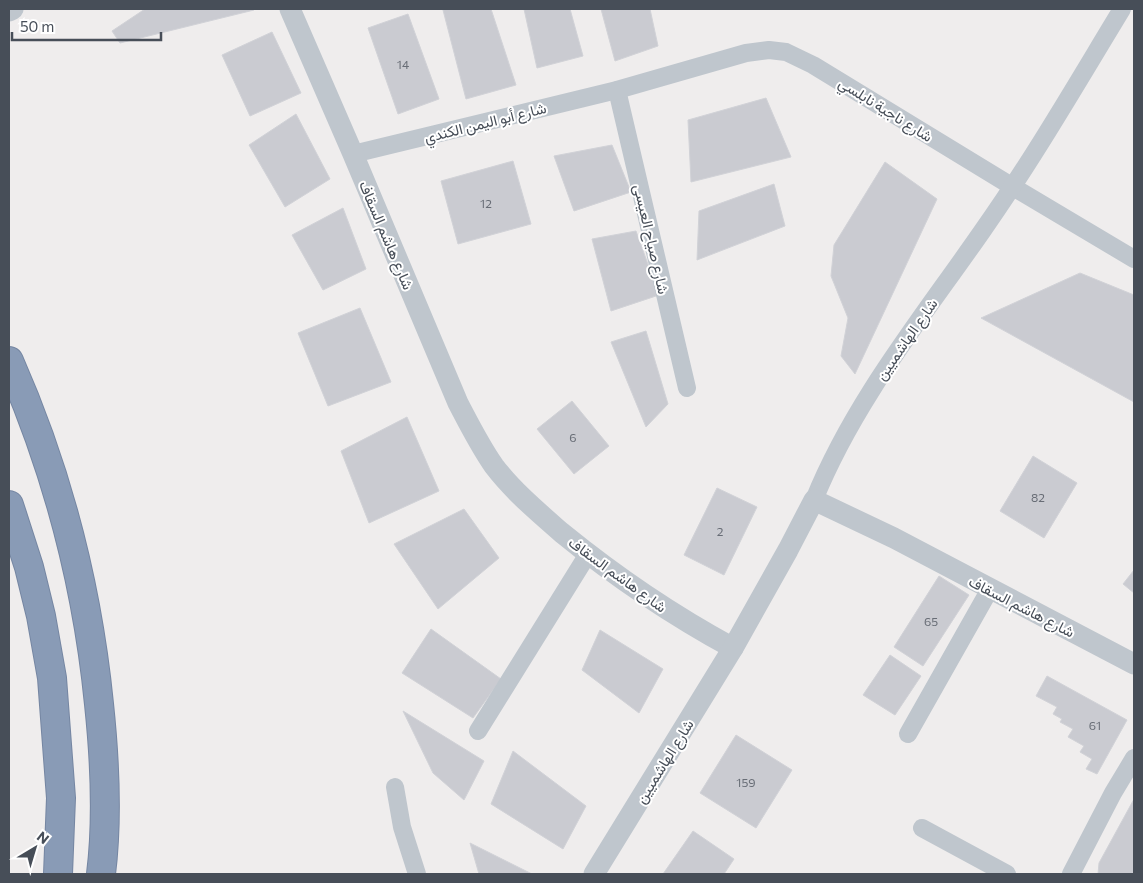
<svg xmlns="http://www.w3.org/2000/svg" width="1143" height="883" font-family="Commissioner,Vazirmatn,sans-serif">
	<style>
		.building { fill: #cacbd1; stroke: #d1d2d7 }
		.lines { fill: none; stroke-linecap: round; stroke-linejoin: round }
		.motorway-casing { stroke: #7586a2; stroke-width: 30 }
		.minor { stroke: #bfc6cd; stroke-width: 18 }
		.tertiary { stroke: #bfc6cd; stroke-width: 21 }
		.motorway { stroke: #899bb6; stroke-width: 28 }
		.labels { text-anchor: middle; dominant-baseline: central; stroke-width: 4; stroke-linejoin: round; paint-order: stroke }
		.number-label { font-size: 12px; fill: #686d76 }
		.street-label { font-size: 15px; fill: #474e58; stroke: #fff }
	</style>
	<rect width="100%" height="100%" fill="#efeded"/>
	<g class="building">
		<path d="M145,9H253L254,10L120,43L112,31Z"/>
		<path d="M450,9H491L516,85L466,99L443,10Z"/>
		<path d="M524,9H570L583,56L537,68Z"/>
		<path d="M601,9H650L658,46L615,61Z"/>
		<path d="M408,14L439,99L398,114L368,28Z"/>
		<path d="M272,32L301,93L250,116L222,55Z"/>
		<path d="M766,98L791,157L691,182L688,120Z"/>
		<path d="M296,114L330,179L285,207L249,145Z"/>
		<path d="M612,145L631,192L574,211L554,156Z"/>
		<path d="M513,161L531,224L458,244L441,181Z"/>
		<path d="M885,162L937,199L855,374L841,356L848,318L831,276L834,245Z"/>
		<path d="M774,184L785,226L697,260L699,211Z"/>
		<path d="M343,208L366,269L323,290L292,235Z"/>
		<path d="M636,231L659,295L611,311L592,239Z"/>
		<path d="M1080,273L1134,295V402L981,318Z"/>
		<path d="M360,308L391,382L328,406L298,333Z"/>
		<path d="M646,331L668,404L646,427L611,342Z"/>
		<path d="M572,401L609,446L574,474L537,429Z"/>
		<path d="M407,417L439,491L369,523L341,451Z"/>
		<path d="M1033,456L1077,483L1044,538L1000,511Z"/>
		<path d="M717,488L757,507L724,575L684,555Z"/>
		<path d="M464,509L499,558L438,609L394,544Z"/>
		<path d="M1134,570V593L1123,584Z"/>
		<path d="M939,576L969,595L923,666L894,647Z"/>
		<path d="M431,629L501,679L473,718L402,673Z"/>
		<path d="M600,630L663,669L639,713L582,670Z"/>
		<path d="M890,655L921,676L895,715L863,695Z"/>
		<path d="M1047,676L1127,720L1097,774L1086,769L1092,759L1080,752L1084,746L1068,737L1073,729L1060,722L1062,719L1053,714L1057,707L1036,696Z"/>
		<path d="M403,711L484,761L464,800L433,773Z"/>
		<path d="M736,735L792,770L756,828L700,793Z"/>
		<path d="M513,751L586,806L563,849L491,804Z"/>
		<path d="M1134,799V874H1098L1099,863Z"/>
		<path d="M693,831L734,859L724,874H663Z"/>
		<path d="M470,843L532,874H479Z"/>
	</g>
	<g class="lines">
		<defs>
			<g id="motorway">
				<path d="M9,361C58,472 87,583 99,704C105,761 108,818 101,874"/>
				<path d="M9,505L29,567L41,616L52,678L61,798L58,874"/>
			</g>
		</defs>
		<use href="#motorway" class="motorway-casing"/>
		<g class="minor">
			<path d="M617,90L687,388"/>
			<path d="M353,154L617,90L746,53L769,50L786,52L813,65L1013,187L1134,259"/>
			<path d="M814,500C854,401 922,318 983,230C1033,159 1077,83 1122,9"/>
			<path d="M478,731L588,554"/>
			<path d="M908,734L990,589"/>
			<path d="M395,787L402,827L417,874"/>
			<path d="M922,828L1007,874"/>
			<path d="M1071,874L1113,793L1134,758"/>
		</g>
		<g class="tertiary">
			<path d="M290,9L353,154L458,403C469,424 480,446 494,466C513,491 538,512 562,533C616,577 672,615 733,648"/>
			<path d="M9,11L13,9"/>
			<path d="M594,874L733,648L788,550L814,500L894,538L1134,664"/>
		</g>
		<use href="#motorway" class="motorway"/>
	</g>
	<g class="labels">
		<g class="number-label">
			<text x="403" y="64">14</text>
			<text x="486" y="203">12</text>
			<text x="573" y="437">6</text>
			<text x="1038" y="497">82</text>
			<text x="720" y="531">2</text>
			<text x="931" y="621">65</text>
			<text x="1095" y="725">61</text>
			<text x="746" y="782">159</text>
		</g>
		<g class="street-label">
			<text transform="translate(886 109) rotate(32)">شارع ناجية نابلسي</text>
			<text transform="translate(485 122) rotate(-14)">شارع أبو اليمن الكندي</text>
			<text transform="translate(387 235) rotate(67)">شارع هاشم السقاف</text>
			<text transform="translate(652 239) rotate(77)">شارع صياح العيسى</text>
			<text transform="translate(906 339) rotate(-55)">شارع الهاشميين</text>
			<text transform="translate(618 574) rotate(36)">شارع هاشم السقاف</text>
			<text transform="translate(1022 606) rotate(27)">شارع هاشم السقاف</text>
			<text transform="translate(664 761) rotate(-58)">شارع الهاشميين</text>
		</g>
	</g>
	<rect width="1143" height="883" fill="none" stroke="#474e58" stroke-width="20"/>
	<g transform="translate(35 848) rotate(38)" stroke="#ffffff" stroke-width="4" paint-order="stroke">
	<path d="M0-4L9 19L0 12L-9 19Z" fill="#474e58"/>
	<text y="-8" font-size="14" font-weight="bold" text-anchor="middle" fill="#474e58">N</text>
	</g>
	<path d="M12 32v8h149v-8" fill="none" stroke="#474e58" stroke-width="2.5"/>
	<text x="20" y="32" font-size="15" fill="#474e58" stroke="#ffffff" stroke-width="4" paint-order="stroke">50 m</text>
</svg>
